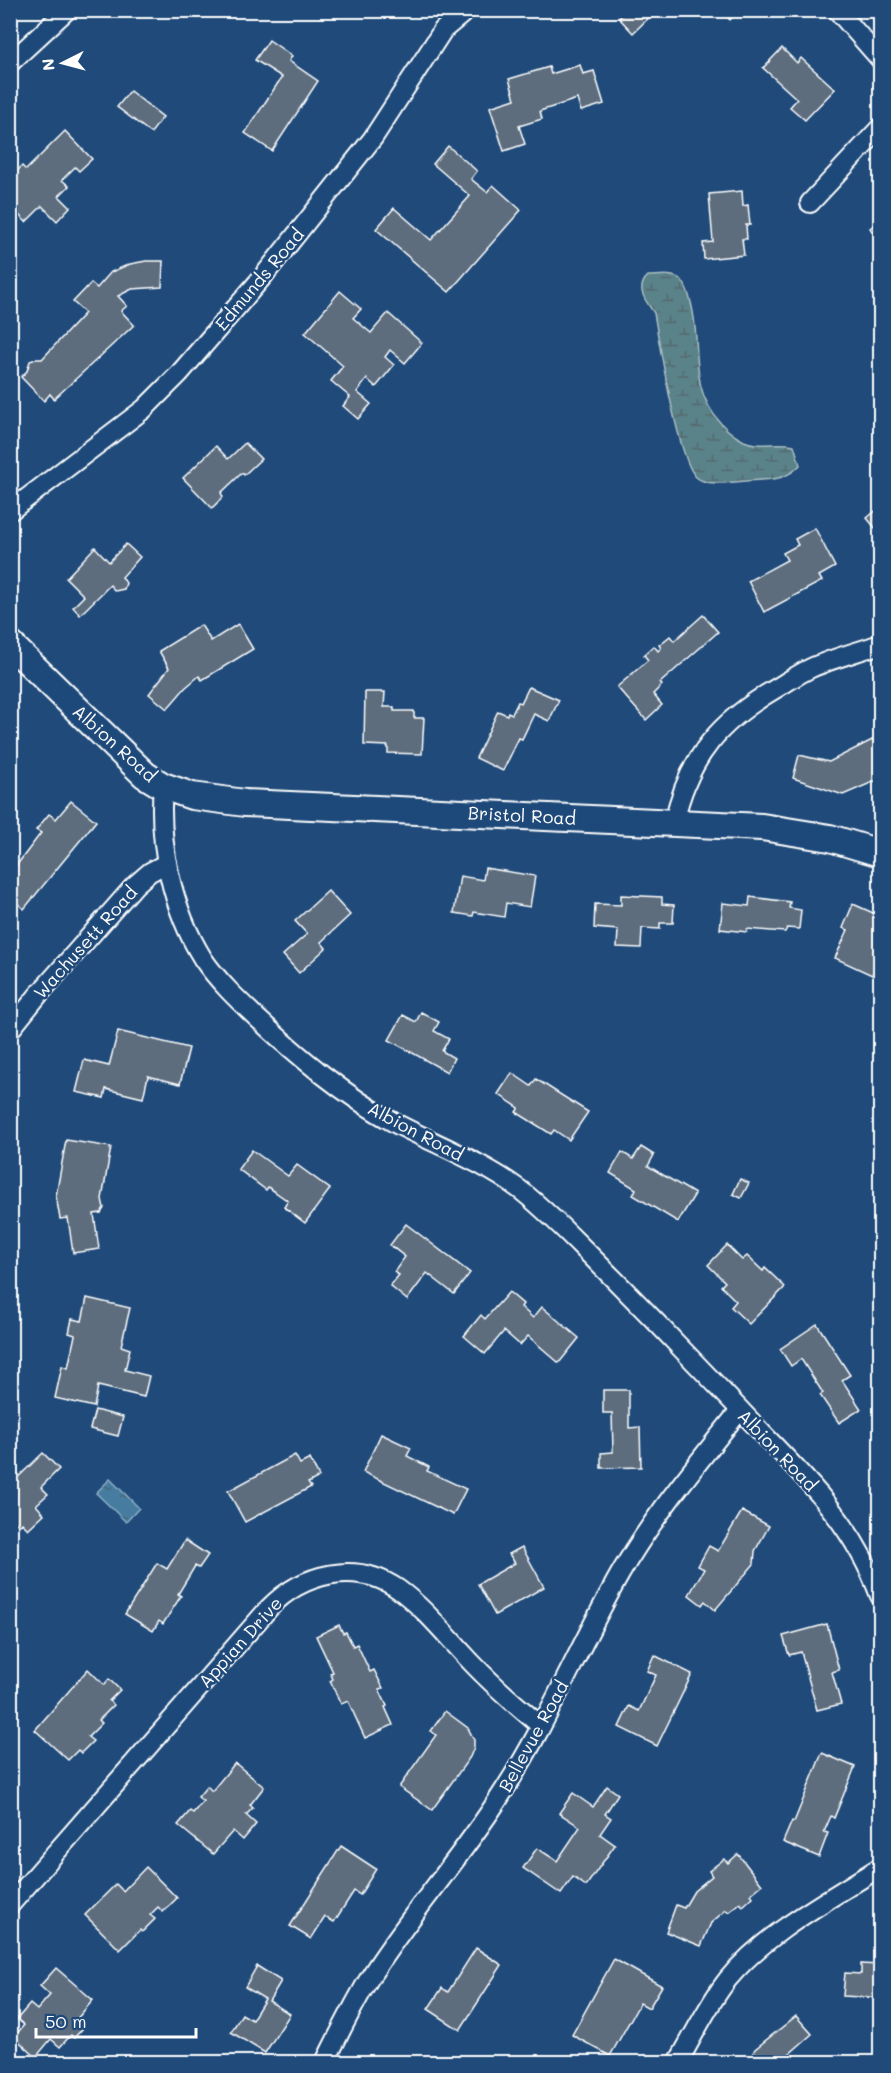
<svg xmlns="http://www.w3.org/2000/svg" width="891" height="2073" font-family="Mali,sans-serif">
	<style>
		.wetland { fill: url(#wetland-marsh); stroke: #acc0c4; stroke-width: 1.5 }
		.water { fill: url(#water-ripples); stroke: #8fb0c5; stroke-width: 1.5 }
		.building { fill: #5d6d7e; stroke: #fff; stroke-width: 1.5 }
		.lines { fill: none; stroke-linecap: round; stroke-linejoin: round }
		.street-casing { stroke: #fff; stroke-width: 22 }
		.secondary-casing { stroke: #fff; stroke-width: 30 }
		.street { stroke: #1f4a7a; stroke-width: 18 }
		.secondary { stroke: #1f4a7a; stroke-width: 26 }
		.labels { text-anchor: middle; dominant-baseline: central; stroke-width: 5; stroke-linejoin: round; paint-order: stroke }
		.street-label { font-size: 18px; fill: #fff; stroke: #1f4a7a }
	</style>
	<defs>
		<pattern id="wetland-marsh" width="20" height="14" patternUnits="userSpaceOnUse" patternTransform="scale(1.5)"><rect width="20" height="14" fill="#5a8289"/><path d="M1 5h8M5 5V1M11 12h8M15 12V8" fill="none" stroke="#546a6e"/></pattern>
		<pattern id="water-ripples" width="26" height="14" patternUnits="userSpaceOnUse" patternTransform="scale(1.5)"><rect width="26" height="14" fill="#447c9f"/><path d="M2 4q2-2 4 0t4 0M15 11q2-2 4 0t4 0" fill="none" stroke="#486476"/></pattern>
	</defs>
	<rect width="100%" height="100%" fill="#1f4a7a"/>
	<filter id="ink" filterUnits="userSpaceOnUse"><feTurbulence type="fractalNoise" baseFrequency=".0167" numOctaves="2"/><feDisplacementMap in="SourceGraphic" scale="12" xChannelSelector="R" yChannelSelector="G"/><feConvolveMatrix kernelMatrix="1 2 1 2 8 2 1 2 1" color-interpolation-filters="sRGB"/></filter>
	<g filter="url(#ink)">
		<path class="wetland" d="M648,276C658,276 672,273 680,279C686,283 688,292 690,299C698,325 695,350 699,376C702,403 720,429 744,441C759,448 778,441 794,445L800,465C785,482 767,479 745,481C732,482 707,487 696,477C678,460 659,342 654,313C645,300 635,288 648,276Z"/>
		<path class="water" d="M110,1479L139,1508L126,1522L96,1493Z"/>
		<g class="building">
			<path d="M627,10H657L633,33L619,18Z"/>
			<path d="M721,10H739L730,20Z"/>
			<path d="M269,40L292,56L289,61L318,81L272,151L245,133L282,77L255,60Z"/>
			<path d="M782,48L797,63L801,58L835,89L805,120L790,107L797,99L763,68Z"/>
			<path d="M580,65L583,74L594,71L604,104L581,111L577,99L540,111L542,119L519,126L525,144L504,151L490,107L515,99L509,79L549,67L551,74Z"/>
			<path d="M130,91L163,117L151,133L117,107Z"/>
			<path d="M65,131L92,159L79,171L75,167L62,180L69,186L59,196L70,207L57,221L42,206L26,222L10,206V178L22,166L26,170Z"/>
			<path d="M448,146L477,171L471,179L487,192L493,185L521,210L449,292L376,229L394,208L431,240L470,196L433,164Z"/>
			<path d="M742,191L743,206L748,205L750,225H746L747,239H742L744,255L704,259L703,243L713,242L709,194Z"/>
			<path d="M880,221V244L870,228Z"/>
			<path d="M146,261H163L162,287L132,289L118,296L127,306L121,311L134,325L54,399L50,394L44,401L21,377L27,371L30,361L36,359H42L85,313L73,302L91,283L97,288L111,272L130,264Z"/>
			<path d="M340,291L361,309L353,318L371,333L388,313L422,343L405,363L390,350L385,357L394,365L376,387L367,379L357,392L371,404L358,419L343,406L350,397L331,381L343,366L305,333Z"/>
			<path d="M245,443L261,459L244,475L242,473L221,493L223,497L212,508L183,478L216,446L228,459Z"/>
			<path d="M880,507V534L867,518Z"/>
			<path d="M815,528L835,567L819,576L822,581L764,612L748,581L787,560L783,553L798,545L795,539Z"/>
			<path d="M126,544L140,557L122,577L126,583L124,589L115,591L110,585L80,615L73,607L84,596L66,578L95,547L109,562Z"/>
			<path d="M703,615L718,632L660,683L662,685L653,694L662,705L646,720L617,687L648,660L644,655L654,646L658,651L661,648L659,645L670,636L674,641Z"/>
			<path d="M238,624L253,649L202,680L199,676L185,688L167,709L149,694L169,668L159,651L201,625L211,641Z"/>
			<path d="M529,687L559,700L549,721L534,714L522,739L519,738L503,771L476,758L498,711L507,715L508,712L512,714L518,702L521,703Z"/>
			<path d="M365,692H385L384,707H394V711H414V718H424L422,754L388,753V746L364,745Z"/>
			<path d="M880,736V779L843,795L793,778L799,755L829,762Z"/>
			<path d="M71,801L96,821L24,909L10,897V868L14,864L16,866L41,833L36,830L49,814L56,819Z"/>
			<path d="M485,868L535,876L530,907L506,903L504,917L474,912L473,916L454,913L460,876L483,880Z"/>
			<path d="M328,891L350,915L321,942L326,948L299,973L283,955L307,934L295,921Z"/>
			<path d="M621,895L662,897V904L674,905L673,923H660V929L642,928L641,948L617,947L618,930L594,928L595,904L621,905Z"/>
			<path d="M750,897L790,902L789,908L801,910L799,929L787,928L785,932L747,929V932L720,929L723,903L749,906Z"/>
			<path d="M853,904L880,916V956L872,975L835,958L848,930L843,928Z"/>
			<path d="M421,1012L439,1022L434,1031L449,1039L442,1051L454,1058L447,1072L389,1040L403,1015L416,1022Z"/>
			<path d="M118,1031L189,1048L180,1084L148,1076L143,1098L106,1089L104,1098L76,1092L84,1060L109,1066Z"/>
			<path d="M512,1073L531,1086L536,1079L588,1112L569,1140L554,1130L551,1134L516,1112L519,1108L498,1094Z"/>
			<path d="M66,1140L111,1147L102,1199L104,1208L101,1213L94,1214L99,1249L73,1253L68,1218L60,1219L56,1196Z"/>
			<path d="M641,1147L654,1155L648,1166L695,1194L678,1222L633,1195L636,1189L610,1173L622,1152L633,1159Z"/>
			<path d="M252,1150L288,1176L297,1165L330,1189L305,1223L284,1207L288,1201L268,1187L266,1190L238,1169Z"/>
			<path d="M740,1179L749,1183L741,1198L733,1194Z"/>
			<path d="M406,1224L470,1273L454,1294L427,1273L407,1300L390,1286L399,1275L394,1272L405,1257L390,1245Z"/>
			<path d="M727,1245L742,1260L747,1256L763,1271L765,1268L785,1287L749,1324L731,1307L736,1301L721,1286L725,1282L708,1265Z"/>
			<path d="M509,1292L523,1304L521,1307L533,1318L542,1307L579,1338L559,1363L528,1336L520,1345L504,1331L485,1354L464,1336L481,1315L485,1319Z"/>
			<path d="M87,1298L130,1308L121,1346L130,1349L125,1370L149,1376L144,1397L98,1386L94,1407L55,1398L62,1366L68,1368L75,1335L69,1333L72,1319L82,1321Z"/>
			<path d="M817,1324L850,1375L842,1380L861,1409L839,1423L820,1395L823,1393L801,1359L791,1366L780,1349Z"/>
			<path d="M603,1390H629V1428L640,1427L641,1467L601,1468V1453L613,1452L612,1413H603Z"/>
			<path d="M95,1410L123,1417L118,1436L90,1429Z"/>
			<path d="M381,1434L411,1448L407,1456L429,1467L427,1471L466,1489L453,1515L363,1472Z"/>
			<path d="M43,1453L59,1469L41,1487L48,1494L36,1505L44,1514L28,1529L22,1523L19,1526L13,1519L10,1522V1485Z"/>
			<path d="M295,1455L300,1464L310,1459L319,1477L308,1483L311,1487L245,1522L228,1491Z"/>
			<path d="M742,1511L769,1526L755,1551L754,1564L715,1610L705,1601L702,1605L689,1595L704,1569L698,1566L709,1546L718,1551Z"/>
			<path d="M185,1540L208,1555L199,1568L195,1566L178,1594L181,1596L163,1624L159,1621L153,1631L125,1614L157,1563L167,1569Z"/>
			<path d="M522,1547L544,1587L495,1615L478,1584L515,1563L509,1554Z"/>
			<path d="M827,1624L839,1670L832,1672L841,1704L817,1710L801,1652L789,1655L783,1636Z"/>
			<path d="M339,1625L343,1633L346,1632L353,1646L357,1644L370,1672L374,1670L383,1688L379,1689L387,1706L385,1707L393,1725L365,1738L348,1701L341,1704L330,1681L333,1679L330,1673L333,1672L316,1636Z"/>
			<path d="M654,1655L692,1674L657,1746L619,1727L629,1706L639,1711L656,1675L647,1671Z"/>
			<path d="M88,1669L104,1685L109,1679L120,1690L109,1701L114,1705L99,1720L102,1723L88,1737L93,1741L81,1753L78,1750L68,1760L35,1730Z"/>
			<path d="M445,1711L468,1728L474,1740V1747L470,1757L432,1810L399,1787L436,1735L431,1731Z"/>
			<path d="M822,1753L855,1767L834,1818L831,1816L824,1832L828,1833L819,1857L783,1842L792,1821L794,1822Z"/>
			<path d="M235,1763L264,1787L250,1805L253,1808L246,1815L256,1824L243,1840L233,1831L213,1854L178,1825L190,1811L193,1813L203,1801L198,1797L207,1786L212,1791Z"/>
			<path d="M607,1786L618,1794L605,1814L611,1818L600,1834L615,1845L586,1886L573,1877L561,1894L523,1868L537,1848L557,1861L580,1827L559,1813L573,1793L593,1807Z"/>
			<path d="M341,1846L376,1869L360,1895L354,1891L334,1922L325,1917L311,1939L290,1926Z"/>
			<path d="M738,1854L762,1885L751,1894L753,1897L743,1906L740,1903L729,1912L726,1910L711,1923L701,1946L666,1932L676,1905L684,1908L694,1891L712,1876L709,1871L724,1859L728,1863Z"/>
			<path d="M146,1867L177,1898L163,1912L158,1907L150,1915L155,1919L142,1932L140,1930L120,1950L85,1915L116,1884L123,1891Z"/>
			<path d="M476,1948L502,1965L460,2030L428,2009L442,1988L448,1992Z"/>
			<path d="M614,1959L662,1986L649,2008L640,2003L610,2056L572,2035Z"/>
			<path d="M861,1964L880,1965V1998L843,1996L845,1973L861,1974Z"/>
			<path d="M257,1966L281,1981L269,2001L290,2014L265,2053L231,2032L242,2014L252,2020L265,1999L245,1987Z"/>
			<path d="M56,1968L93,2000L76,2020L84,2027L74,2038L71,2035L60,2047L51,2039L36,2057L14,2037L24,2025L17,2019L30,2004L37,2010L50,1995L40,1986Z"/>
			<path d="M796,2016L812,2034L780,2062H748L755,2049Z"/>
		</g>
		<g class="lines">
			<defs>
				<g id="street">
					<path d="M837,10L880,59"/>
					<path d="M10,63L67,10"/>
					<path d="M810,203L880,128"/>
					<path d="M10,511L144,409L179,374L265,274L373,138L443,30L467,10"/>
					<path d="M163,786C158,844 172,909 203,959C218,981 237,999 256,1017C299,1057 344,1095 395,1123C437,1145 481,1161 519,1189C540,1205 559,1224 578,1243C611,1276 644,1309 676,1343C705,1373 734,1403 762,1433C812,1484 855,1528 880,1596"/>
					<path d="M674,822C689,755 721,720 780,686C790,680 800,673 811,668C833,658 858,652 880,644"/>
					<path d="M10,1030L39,994L135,885L150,872L167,863"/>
					<path d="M10,1905L269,1608C303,1573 356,1560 398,1589C426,1609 449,1639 473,1664C494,1686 517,1706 541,1726"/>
					<path d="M325,2062C340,2032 354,2003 372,1974C411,1913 460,1859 499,1798C546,1727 578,1648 620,1574C654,1515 698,1463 740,1410"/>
					<path d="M678,2062C694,2035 708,2004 728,1979C768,1931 829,1900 880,1867"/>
				</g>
				<path id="secondary" d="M10,644L145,775L163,786L192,796L245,803L762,827L830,838L880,853"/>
			</defs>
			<use href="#street" class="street-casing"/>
			<use href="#secondary" class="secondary-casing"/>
			<use href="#street" class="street"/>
			<use href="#secondary" class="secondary"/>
		</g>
	</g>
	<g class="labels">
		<g class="street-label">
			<text transform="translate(259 279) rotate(-50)">Edmunds Road</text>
			<text transform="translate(115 743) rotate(42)">Albion Road</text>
			<text transform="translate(522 815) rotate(3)">Bristol Road</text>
			<text transform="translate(85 942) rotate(-48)">Wachusett Road</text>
			<text transform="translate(416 1131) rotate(28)">Albion Road</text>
			<text transform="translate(778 1450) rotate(46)">Albion Road</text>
			<text transform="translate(240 1642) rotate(-48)">Appian Drive</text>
			<text transform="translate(533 1736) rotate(-61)">Bellevue Road</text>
		</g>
	</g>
	<rect width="891" height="2073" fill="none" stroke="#1f4a7a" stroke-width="36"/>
	<rect x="18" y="18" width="855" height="2037" fill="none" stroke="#fff" stroke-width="2" filter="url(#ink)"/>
	<g transform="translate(63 63) rotate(264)" stroke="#1f4a7a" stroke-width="4.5" paint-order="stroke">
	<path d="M0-4.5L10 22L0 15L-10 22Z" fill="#ffffff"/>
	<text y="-9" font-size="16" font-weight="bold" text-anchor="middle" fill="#ffffff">N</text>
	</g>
	<path d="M36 2028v9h160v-9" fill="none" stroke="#ffffff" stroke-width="3"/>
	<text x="45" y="2028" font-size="18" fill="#ffffff" stroke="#1f4a7a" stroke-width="4.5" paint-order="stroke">50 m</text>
</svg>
